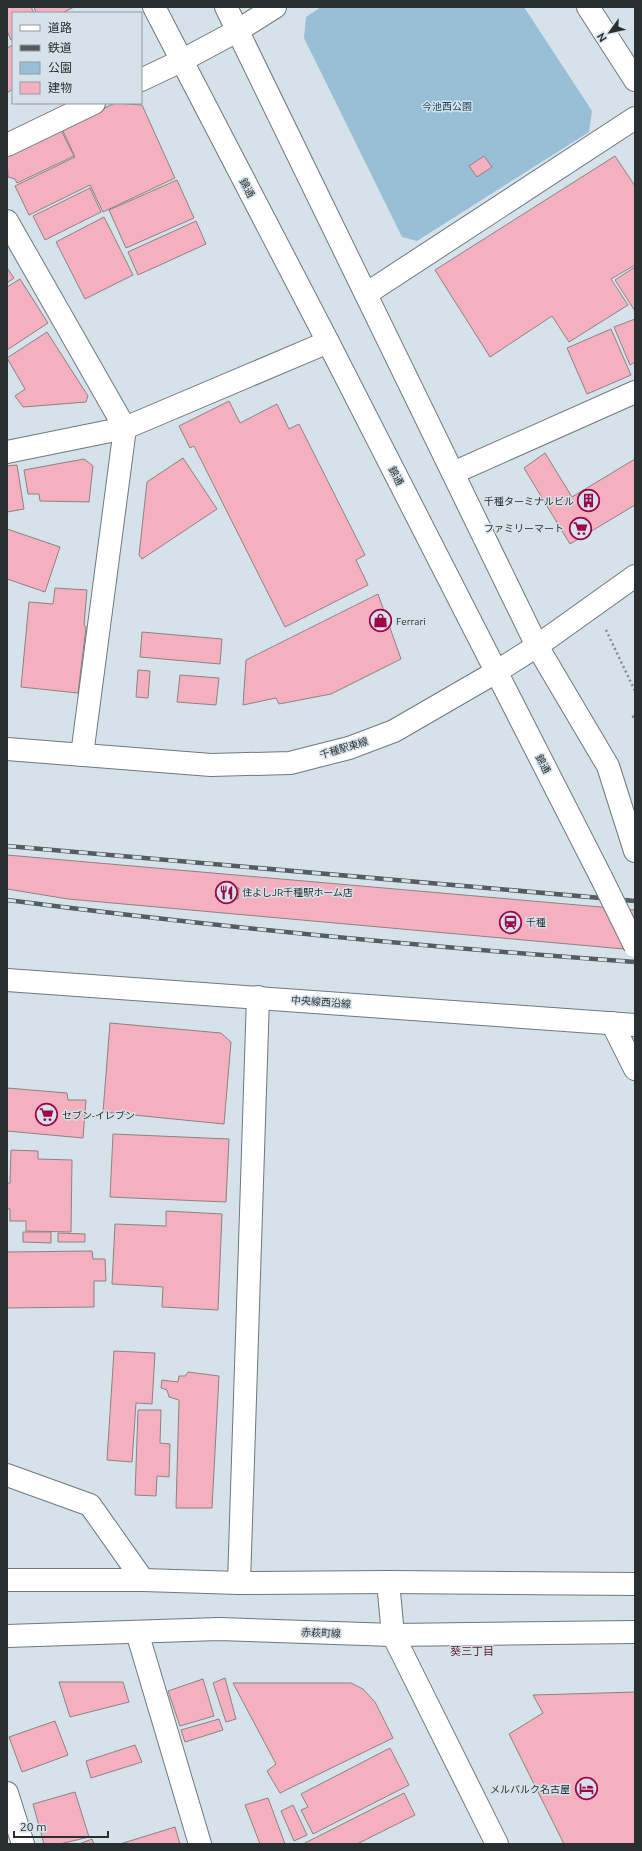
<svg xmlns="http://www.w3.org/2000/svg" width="642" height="1851" font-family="Ubuntu,'Noto Sans JP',sans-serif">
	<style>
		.green { fill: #99bfd7 }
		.building { fill: #f4b0be; stroke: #8e8183 }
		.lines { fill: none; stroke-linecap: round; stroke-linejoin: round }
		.minor-casing { stroke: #6e787f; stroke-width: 24 }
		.tertiary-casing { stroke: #6e787f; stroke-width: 24 }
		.primary-casing { stroke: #6e787f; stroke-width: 24 }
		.path { stroke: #838c91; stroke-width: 2.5; stroke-dasharray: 2 3; stroke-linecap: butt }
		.minor { stroke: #fff; stroke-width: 22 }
		.tertiary { stroke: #fff; stroke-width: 22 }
		.primary { stroke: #fff; stroke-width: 22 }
		.rail-casing { stroke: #555b5f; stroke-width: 4.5 }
		.rail { stroke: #d6e2e9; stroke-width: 3; stroke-dasharray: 9; stroke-linecap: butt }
		.tertiary-bridge-casing { stroke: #6e787f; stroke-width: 24; stroke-linecap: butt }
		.tertiary-bridge { stroke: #fff; stroke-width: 22 }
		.labels { text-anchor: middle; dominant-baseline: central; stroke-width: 3; stroke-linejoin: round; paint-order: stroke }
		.park-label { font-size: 10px; fill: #174760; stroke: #d6e2e9 }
		.street-label { font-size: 10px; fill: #292e31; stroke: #d6e2e9 }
		.poi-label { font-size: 10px; fill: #292e31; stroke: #d6e2e9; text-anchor: start }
		.neighbourhood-label { font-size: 11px; fill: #642034; stroke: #d6e2e9 }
	</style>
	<rect width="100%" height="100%" fill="#d6e2e9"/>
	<path class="green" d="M321,7H524L592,111L589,132L417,241L402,237L304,38L306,17Z"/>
	<g class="building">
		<path d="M7,7H31L34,13H13V39L11,40L7,31Z"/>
		<path d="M34,7H74L62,13H36Z"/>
		<path d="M13,45V89L7,93V48Z"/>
		<path d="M115,103L142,105L175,178L103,212L90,185L29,215L15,186L75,157L62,129Z"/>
		<path d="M60,128L74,156L17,183L15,179L8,177L7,154Z"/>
		<path d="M484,156L492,167L477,177L469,166Z"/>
		<path d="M615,156L635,186V265L611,279L628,305L569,342L552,316L490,357L435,270Z"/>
		<path d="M177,180L194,218L126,248L109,210Z"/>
		<path d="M90,188L101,212L45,240L33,216Z"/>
		<path d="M104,217L133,275L85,299L56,242Z"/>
		<path d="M196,221L206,244L138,275L128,252Z"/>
		<path d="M635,267V311L615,280Z"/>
		<path d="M7,268L14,278L7,283Z"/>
		<path d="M20,279L48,323L7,350V287Z"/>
		<path d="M635,319V362L630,365L614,327Z"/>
		<path d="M611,329L631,375L587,394L567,348Z"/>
		<path d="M47,332L88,396L86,402L23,407L15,396L25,389L7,358Z"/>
		<path d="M229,401L240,423L277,404L289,429L299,424L365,555L356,560L368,585L285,627L194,446L190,448L179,426Z"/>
		<path d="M545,453L572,497L635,459V505L570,544L524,468Z"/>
		<path d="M183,458L217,509L142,559L139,555L147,482Z"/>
		<path d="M84,459L93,466L89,502L40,501L39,494H28L24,470Z"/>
		<path d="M17,465L24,509L7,512V466Z"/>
		<path d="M7,529L60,547L45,592L7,579Z"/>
		<path d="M55,588L87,590L84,625L86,627L78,693L21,687L29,602L53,604Z"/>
		<path d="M378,594L401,659L331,694L279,704L276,698L243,705L246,660Z"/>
		<path d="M142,632L222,639L220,664L140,657Z"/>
		<path d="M138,670L150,671L148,698L136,697Z"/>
		<path d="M180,675L219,678L216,705L177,702Z"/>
		<path d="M7,855L635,910V950L68,899L7,889Z"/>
		<path d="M217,887L239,888L238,899L215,897Z"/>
		<path d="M110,1023L221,1033L231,1042L224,1124L103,1112Z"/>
		<path d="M7,1088L67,1093L68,1100H86L83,1138L7,1131Z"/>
		<path d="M113,1134L229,1139L226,1202L110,1197Z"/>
		<path d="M11,1150L38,1151V1159L72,1160L71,1232L26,1231V1221H10V1209H7V1183H10Z"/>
		<path d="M166,1211L222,1214L218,1310L162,1307L163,1287L112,1284L115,1224L166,1226Z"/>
		<path d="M23,1232H51V1243L23,1242Z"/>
		<path d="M58,1233L85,1234V1242H58Z"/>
		<path d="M92,1251L93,1259H105L106,1281H94V1307L7,1308V1252Z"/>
		<path d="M114,1351L155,1353L152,1404L136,1403L132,1462L107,1460Z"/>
		<path d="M188,1372L219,1376L212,1508H176L179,1400L169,1397L167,1390L161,1388L162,1380L178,1382L179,1376H185Z"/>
		<path d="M138,1410H161L160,1443L170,1444L169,1477L157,1476L156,1496L135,1495Z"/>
		<path d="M225,1678L236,1719L226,1722L213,1683Z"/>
		<path d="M203,1679L214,1716L180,1726L168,1691Z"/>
		<path d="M59,1682H123L129,1702L70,1717Z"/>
		<path d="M233,1683H351L363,1689L375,1702L393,1738L280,1793L267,1771L276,1764Z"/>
		<path d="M635,1692V1844H564L509,1734L543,1713L533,1695Z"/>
		<path d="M219,1719L223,1730L185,1742L181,1730Z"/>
		<path d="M55,1721L68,1755L22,1772L9,1737Z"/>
		<path d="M135,1745L142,1762L91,1778L86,1761Z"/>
		<path d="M390,1748L409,1785L313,1834L301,1810L308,1807L301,1794Z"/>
		<path d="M75,1792L89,1837L60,1844H44L33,1804Z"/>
		<path d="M404,1793L415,1815L357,1844H303Z"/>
		<path d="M268,1798L285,1844H260L245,1805Z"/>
		<path d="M293,1805L307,1835L294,1841L281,1811Z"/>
		<path d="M175,1827L180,1844H120Z"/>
		<path d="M92,1839L94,1844H79Z"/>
	</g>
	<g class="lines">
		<defs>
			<g id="minor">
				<path d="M141,80L181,61"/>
				<path d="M7,145L94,103"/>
				<path d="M7,221L125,428L82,755"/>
				<path d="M366,294L635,118"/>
				<path d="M7,452L125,428L328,342"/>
				<path d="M453,473L635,392"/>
				<path d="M7,980L635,1025"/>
				<path d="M612,1023L635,1069"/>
				<path d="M7,1475L90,1505L143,1580"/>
				<path d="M239,1583L258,997"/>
				<path d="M137,1632L200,1844"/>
				<path d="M7,1793L23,1844"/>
			</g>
			<g id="tertiary">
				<path d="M154,7L328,342L601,877"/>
				<path d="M226,7L537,646L608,766L635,851"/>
				<path d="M181,61L237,31L275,7"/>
				<path d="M7,749L211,765L290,763L349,748L394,731L496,672L537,646L635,576"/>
				<path d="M7,1580H143L239,1583L388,1582L635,1584"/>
				<path d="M388,1582L393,1635L497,1844"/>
				<path d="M7,1636L219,1629L393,1635L635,1632"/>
			</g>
			<path id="primary" d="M588,7L635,80"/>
		</defs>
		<use href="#minor" class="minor-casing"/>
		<use href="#tertiary" class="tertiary-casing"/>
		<use href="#primary" class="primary-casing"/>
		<g class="path">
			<path d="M606,630L635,691"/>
			<path d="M632,717L635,716"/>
		</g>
		<use href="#minor" class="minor"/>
		<use href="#tertiary" class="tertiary"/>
		<use href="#primary" class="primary"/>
		<defs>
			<g id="rail">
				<path d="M7,846L635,901"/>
				<path d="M7,900C216,927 425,947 635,962"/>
			</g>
		</defs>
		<use href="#rail" class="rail-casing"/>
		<use href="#rail" class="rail"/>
		<defs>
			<path id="tertiary-bridge" d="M601,877L635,946"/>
		</defs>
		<use href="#tertiary-bridge" class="tertiary-bridge-casing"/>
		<use href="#tertiary-bridge" class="tertiary-bridge"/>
	</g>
	<defs>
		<symbol id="building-ring" viewBox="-11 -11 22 22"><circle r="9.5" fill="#d6e2e9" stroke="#9f0447" stroke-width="1.5"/><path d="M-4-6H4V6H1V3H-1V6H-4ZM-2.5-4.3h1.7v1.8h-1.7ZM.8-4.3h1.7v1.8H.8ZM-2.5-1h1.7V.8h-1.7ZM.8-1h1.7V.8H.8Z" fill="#9f0447"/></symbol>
		<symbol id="supermarket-ring" viewBox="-11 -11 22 22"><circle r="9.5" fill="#d6e2e9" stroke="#9f0447" stroke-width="1.5"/><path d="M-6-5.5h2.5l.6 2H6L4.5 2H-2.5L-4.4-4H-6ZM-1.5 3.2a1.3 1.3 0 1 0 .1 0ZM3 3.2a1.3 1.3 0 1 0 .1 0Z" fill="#9f0447"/></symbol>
		<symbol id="shop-ring" viewBox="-11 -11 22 22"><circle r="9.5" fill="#d6e2e9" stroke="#9f0447" stroke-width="1.5"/><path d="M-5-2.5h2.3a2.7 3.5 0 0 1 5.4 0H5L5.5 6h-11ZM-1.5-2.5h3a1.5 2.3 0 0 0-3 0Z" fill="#9f0447"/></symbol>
		<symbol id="restaurant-ring" viewBox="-11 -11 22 22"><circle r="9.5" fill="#d6e2e9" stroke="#9f0447" stroke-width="1.5"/><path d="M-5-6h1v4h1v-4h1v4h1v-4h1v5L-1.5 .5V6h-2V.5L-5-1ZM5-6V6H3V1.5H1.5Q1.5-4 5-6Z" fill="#9f0447"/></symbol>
		<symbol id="station-ring" viewBox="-11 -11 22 22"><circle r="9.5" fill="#d6e2e9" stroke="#9f0447" stroke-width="1.5"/><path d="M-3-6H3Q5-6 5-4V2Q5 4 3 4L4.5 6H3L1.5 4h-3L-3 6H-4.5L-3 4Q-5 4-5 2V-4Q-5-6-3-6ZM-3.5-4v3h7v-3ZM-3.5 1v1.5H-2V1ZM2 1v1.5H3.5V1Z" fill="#9f0447"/></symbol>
		<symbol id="hotel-ring" viewBox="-11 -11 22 22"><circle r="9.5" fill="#d6e2e9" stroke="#9f0447" stroke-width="1.5"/><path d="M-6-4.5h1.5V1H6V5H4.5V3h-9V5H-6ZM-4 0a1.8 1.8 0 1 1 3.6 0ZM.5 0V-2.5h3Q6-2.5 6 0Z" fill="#9f0447"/></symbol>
	</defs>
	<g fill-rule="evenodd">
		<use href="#building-ring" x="576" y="488" width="25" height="25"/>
		<use href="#supermarket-ring" x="568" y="516" width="25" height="25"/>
		<use href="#shop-ring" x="368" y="608" width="25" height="25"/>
		<use href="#restaurant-ring" x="214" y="880" width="25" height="25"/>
		<use href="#station-ring" x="498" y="910" width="25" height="25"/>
		<use href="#supermarket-ring" x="34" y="1102" width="25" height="25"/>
		<use href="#hotel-ring" x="574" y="1776" width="25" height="25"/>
	</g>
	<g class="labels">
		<g class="park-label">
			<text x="447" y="106">今池西公園</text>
		</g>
		<g class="street-label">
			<text transform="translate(247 188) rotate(62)">錦通</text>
			<text transform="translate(396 476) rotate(63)">錦通</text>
			<text transform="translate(344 748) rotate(-17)">千種駅東線</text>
			<text transform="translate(543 764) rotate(63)">錦通</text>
			<text transform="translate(321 1002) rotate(4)">中央線西沿線</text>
			<text transform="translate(321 1633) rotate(2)">赤萩町線</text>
		</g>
		<g class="poi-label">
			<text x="574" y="501" text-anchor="end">千種ターミナルビル</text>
			<text x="564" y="528" text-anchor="end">ファミリーマート</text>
			<text x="396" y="621">Ferrari</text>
			<text x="242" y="892">住よしJR千種駅ホーム店</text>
			<text x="526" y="922">千種</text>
			<text x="62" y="1115">セブン-イレブン</text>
			<text x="570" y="1789" text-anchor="end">メルパルク名古屋</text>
		</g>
		<g class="neighbourhood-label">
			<text x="472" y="1651">葵三丁目</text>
		</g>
	</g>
	<rect width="642" height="1851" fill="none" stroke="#292e31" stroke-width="16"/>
	<rect x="12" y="12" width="130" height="92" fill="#d6e2e9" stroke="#919a9f"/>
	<rect x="20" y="25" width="20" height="6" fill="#ffffff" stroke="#919a9f"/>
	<text x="48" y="32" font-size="12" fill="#292e31">道路</text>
	<rect x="20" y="45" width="20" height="6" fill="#555b5f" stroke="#919a9f"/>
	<text x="48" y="52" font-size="12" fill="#292e31">鉄道</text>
	<rect x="20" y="62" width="20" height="12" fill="#99bfd7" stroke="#919a9f"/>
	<text x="48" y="72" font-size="12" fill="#292e31">公園</text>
	<rect x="20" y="82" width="20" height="12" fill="#f4b0be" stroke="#919a9f"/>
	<text x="48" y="92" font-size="12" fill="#292e31">建物</text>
	<g transform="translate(610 32) rotate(237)" stroke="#d6e2e9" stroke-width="3" paint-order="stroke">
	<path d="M0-3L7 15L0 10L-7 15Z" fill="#292e31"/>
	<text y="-6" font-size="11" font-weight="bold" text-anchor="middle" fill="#292e31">N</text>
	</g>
	<path d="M14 1831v6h94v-6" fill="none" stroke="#292e31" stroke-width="2"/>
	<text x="20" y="1831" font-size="12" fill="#292e31" stroke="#d6e2e9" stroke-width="3" paint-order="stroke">20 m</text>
</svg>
